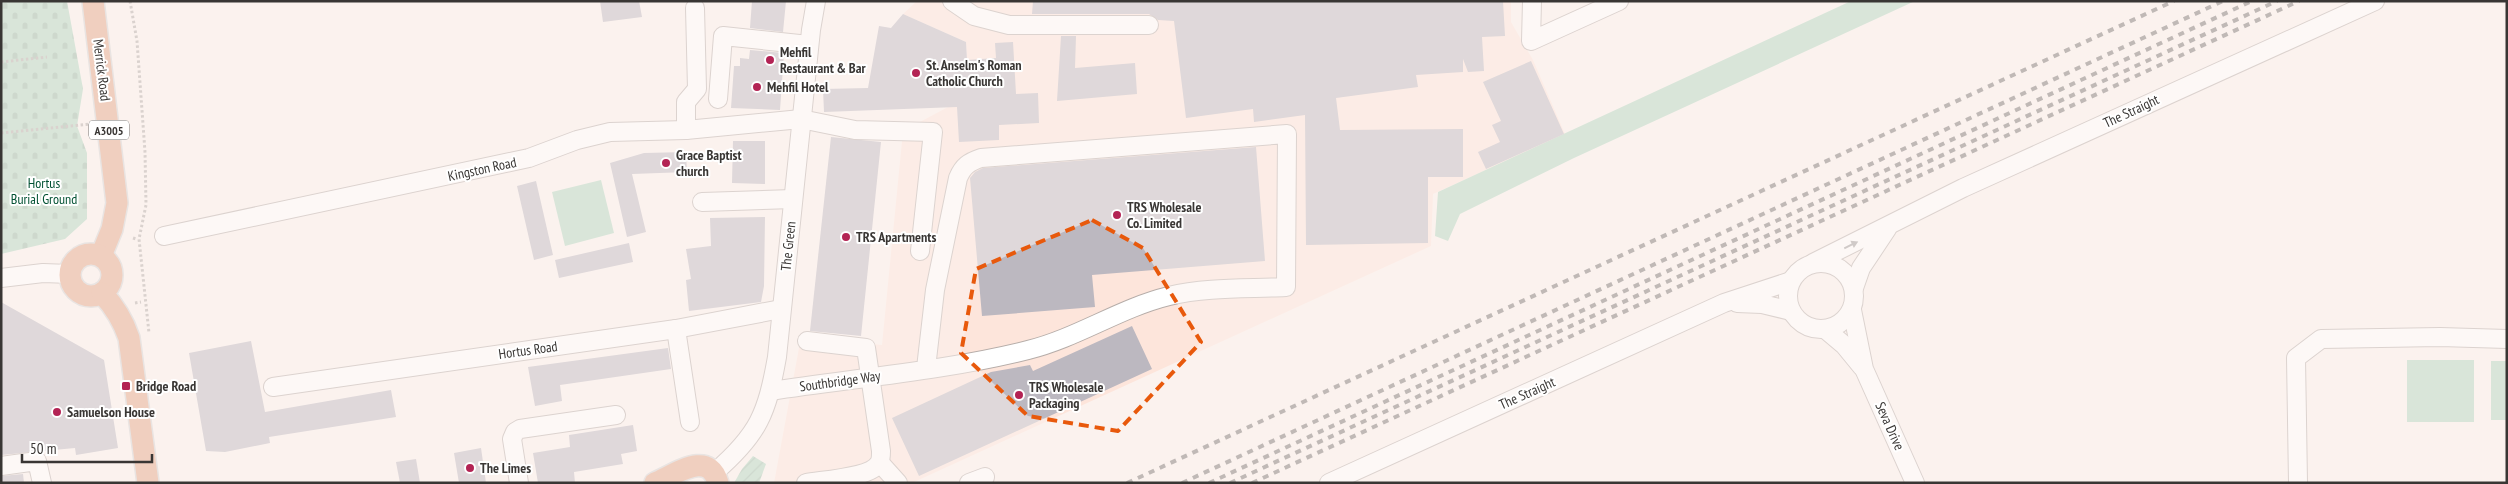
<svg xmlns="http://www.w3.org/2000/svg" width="2508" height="484" font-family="'PT Sans Narrow',sans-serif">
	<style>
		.industrial { fill: #fde5db }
		.green { fill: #afd6bf }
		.cemetery { fill: url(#cemetery-stones) }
		.garden { fill: url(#garden-furrows) }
		.building { fill: #bcb8c0 }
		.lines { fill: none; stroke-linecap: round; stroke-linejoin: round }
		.minor-casing { stroke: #b6ada9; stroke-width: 20 }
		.major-casing { stroke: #d3d3d2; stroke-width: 24 }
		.path { stroke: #b1aba7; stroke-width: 3; stroke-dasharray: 2.5 2.5; stroke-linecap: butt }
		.minor { stroke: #fff; stroke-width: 18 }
		.major { stroke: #e3a485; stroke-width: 21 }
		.rail { stroke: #797472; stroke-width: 4; stroke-dasharray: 6 6; stroke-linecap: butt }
		.oneway { fill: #9c9a9a }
		.marked { fill: none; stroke: #e8590c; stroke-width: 4; stroke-dasharray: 10 6; stroke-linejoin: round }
		.poi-dot { fill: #b32354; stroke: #fff; stroke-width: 2 }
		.labels { text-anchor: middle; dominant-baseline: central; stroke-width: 4; stroke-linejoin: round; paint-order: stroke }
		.shield { fill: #fff; stroke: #747271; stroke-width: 1 }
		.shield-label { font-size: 12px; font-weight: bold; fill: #393634 }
		.poi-label { font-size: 14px; font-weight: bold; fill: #393634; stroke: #fff; text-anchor: start }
		.street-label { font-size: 14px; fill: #393634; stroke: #fff }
		.park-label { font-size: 14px; fill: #025133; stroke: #fff }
	</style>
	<defs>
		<pattern id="cemetery-stones" width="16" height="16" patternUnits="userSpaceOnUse" patternTransform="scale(1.25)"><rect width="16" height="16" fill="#afd6bf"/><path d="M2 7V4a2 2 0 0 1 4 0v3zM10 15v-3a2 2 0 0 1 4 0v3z" fill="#97b8a5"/></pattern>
		<pattern id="garden-furrows" width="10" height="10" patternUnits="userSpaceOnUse" patternTransform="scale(1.25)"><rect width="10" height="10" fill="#afd6bf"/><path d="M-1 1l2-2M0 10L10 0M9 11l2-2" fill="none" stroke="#97b8a5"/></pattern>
	</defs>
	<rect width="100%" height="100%" fill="#fbf2ee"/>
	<path class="industrial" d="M917,1H1511V22L1533,60L1565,134L1433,194L1431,246L912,483H774L801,337L882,345L903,131L948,107L967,60L966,42L903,14Z"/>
	<g class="green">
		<path d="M1851,1H1915L1574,158L1460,214L1448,241L1435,236L1438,192Z"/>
		<path d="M601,180L614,233L565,246L552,192Z"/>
		<rect x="2407" y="360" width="67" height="62"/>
		<rect x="2491" y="361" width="16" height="59"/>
	</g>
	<path class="cemetery" d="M1,1H67L83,89L77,126L87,153V219L65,239L1,254Z"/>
	<path class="garden" d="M753,456L766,464L759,483H734L742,469Z"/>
	<g class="building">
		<path d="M600,1H639L642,17L603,22Z"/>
		<path d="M752,1H786L783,32L750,28Z"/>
		<path d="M1033,1H1503L1505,36L1482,37L1484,71L1468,72L1463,59V72L1416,75L1418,87L1336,98L1340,130L1463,129V177H1428V243L1306,245L1305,115L1254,122L1253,109L1186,118L1174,21L1158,20L1149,14H1032Z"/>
		<path d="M903,14L966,42L967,60L996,58L995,43L1013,42L1016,94L1038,93L1039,123L999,125V140L959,142L957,107L824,112L823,89L868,88L879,26L891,28Z"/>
		<path d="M1061,36H1076L1075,68L1135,63L1137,94L1057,101Z"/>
		<path d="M750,50L784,53L780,110L731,108L734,66H740V58L749,59Z"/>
		<path d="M1531,61L1564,134L1486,169L1478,152L1500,142L1492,125L1501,121L1483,82Z"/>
		<path d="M831,137L881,142L861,336L810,331Z"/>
		<path d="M733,141H765V184L732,183Z"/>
		<path d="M1256,147L1265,261L1092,275L1095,307L982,316L970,178L975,172L983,168Z"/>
		<path d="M686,152L687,172L632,174L646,232L627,237L610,163L644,153Z"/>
		<path d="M536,181L553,255L534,260L517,186Z"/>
		<path d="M765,217L764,286L761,302L689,311L686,280L691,279L686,249L711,246L710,218Z"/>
		<path d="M629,243L633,262L559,278L555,260Z"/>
		<path d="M1,302L104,360L118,448L76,455L75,448L1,455Z"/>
		<path d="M1132,326L1152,369L919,476L892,418L991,372L1030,365L1033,371Z"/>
		<path d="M251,341L265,412L391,390L396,417L269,437L270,443L225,452L206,451L189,353Z"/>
		<path d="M668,348L671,369L560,385L562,401L535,406L528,367Z"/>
		<path d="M633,425L637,451L621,454L623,464L574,472L575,483H538L533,453L570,447L569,435Z"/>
		<path d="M481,448L486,483H459L454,453Z"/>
		<path d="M416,459L420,483H400L396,462Z"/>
		<path d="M23,474L24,483H1V476Z"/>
	</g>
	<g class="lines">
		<defs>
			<g id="minor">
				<path d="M952,1L974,16L1009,25H1149"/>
				<path d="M1532,1L1531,41L1619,1"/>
				<path d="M718,99L723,36L809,45"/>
				<path d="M686,130V102L697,89L695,8"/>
				<path d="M702,202L793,199"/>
				<path d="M164,236L529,158L577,140L610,132L686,130L801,119L855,130L933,132L920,251"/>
				<circle cx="1821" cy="296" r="33"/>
				<path d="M1813,263L1963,188L2375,1"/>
				<path d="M1,278L43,273L70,274"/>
				<path d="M1854,288L1861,268L1887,229"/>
				<path d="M1737,303L1762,304L1791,311"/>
				<path d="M1852,310L1864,369L1915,483"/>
				<path d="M676,329L690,422"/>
				<path d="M1825,329L1844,345L1862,367"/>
				<path d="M273,387L676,329L781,309"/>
				<path d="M771,391C856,378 944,371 1028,350C1077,338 1120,308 1169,296C1207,287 1247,289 1286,287L1287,134L981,158C969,162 963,166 958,178L935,290L926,368"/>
				<path d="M880,463L898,483"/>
				<path d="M1,466L37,461L42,483"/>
				<path d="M715,472C759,434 767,413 777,357L811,30L816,1"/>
				<path d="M519,483L512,439L515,432L520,429L616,415"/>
				<path d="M806,483C822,480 871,478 879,463C881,460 881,455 881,451L866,348L807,341"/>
				<path d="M969,483L985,477"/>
				<path d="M1329,483L1724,303L1791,281"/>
				<path d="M2298,483L2296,358L2321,339L2440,337L2507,339"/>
			</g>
			<g id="major">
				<path d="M93,1L117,203L112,229L101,256"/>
				<circle cx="91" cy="275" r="21"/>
				<path d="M102,293C115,307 123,320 129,338L148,483"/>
				<path d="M655,483C676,474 709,449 718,483"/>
			</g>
		</defs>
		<use href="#minor" class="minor-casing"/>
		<use href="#major" class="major-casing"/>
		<g class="path">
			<path d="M130,1L137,41L145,152L146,205L139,239L149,333"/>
			<path d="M1,62L47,57"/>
			<path d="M1,133L90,124"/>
			<path d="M133,238L136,239"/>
			<path d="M135,303L141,302"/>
		</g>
		<use href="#minor" class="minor"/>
		<use href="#major" class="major"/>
		<g class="rail">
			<path d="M1127,483L2174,1"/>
			<path d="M1182,483L2223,1"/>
			<path d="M1209,483L2252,1"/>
			<path d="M1230,483L2277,1"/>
			<path d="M1252,483L2299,1"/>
		</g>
	</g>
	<defs><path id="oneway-solid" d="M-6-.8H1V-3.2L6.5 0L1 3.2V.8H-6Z" transform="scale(1.25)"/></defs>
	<use class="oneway" href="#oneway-solid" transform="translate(1851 245) rotate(-26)"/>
	<path d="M0 0H2508V484H0ZM1092,220L1143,248L1201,342L1118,431L1028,416L961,353L976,269Z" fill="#fbf2ee" fill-opacity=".55" fill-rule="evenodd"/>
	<path class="marked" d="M1092,220L1143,248L1201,342L1118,431L1028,416L961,353L976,269Z"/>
	<g class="poi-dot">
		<circle cx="770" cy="60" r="5"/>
		<circle cx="916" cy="73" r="5"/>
		<circle cx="757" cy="87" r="5"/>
		<circle cx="666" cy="163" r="5"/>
		<circle cx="1117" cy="215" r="5"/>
		<circle cx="846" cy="237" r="5"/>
		<rect x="121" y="381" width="10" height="10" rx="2.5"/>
		<circle cx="1019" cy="395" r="5"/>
		<circle cx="57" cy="412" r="5"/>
		<circle cx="470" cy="468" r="5"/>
	</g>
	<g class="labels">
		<rect class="shield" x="89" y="120.5" width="40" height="19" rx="4"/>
		<g class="shield-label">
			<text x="109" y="130">A3005</text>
		</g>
		<g class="poi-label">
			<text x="780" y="52">Mehfil<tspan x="780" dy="16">Restaurant &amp; Bar</tspan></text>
			<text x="926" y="65">St. Anselm's Roman<tspan x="926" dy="16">Catholic Church</tspan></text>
			<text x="767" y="87">Mehfil Hotel</text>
			<text x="676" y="155">Grace Baptist<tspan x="676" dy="16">church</tspan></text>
			<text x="1127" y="207">TRS Wholesale<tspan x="1127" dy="16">Co. Limited</tspan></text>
			<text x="856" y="237">TRS Apartments</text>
			<text x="136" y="386">Bridge Road</text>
			<text x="1029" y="387">TRS Wholesale<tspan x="1029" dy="16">Packaging</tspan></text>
			<text x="67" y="412">Samuelson House</text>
			<text x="480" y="468">The Limes</text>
		</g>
		<g class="street-label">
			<text transform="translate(102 70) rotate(83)">Merrick Road</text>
			<text transform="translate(2131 111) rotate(-25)">The Straight</text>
			<text transform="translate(482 169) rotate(-12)">Kingston Road</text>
			<text transform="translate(788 246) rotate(-84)">The Green</text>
			<text transform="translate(528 350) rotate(-8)">Hortus Road</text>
			<text transform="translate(840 381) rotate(-8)">Southbridge Way</text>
			<text transform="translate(1527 393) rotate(-24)">The Straight</text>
			<text transform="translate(1890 426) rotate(66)">Seva Drive</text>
		</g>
		<g class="park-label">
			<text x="44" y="183">Hortus<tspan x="44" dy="16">Burial Ground</tspan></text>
		</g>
	</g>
	<rect width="2508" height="484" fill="none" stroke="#393634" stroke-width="5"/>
	<path d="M22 454v8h130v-8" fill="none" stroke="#393634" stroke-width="2.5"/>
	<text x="30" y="454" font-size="15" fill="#393634" stroke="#ffffff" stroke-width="4" paint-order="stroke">50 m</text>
</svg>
